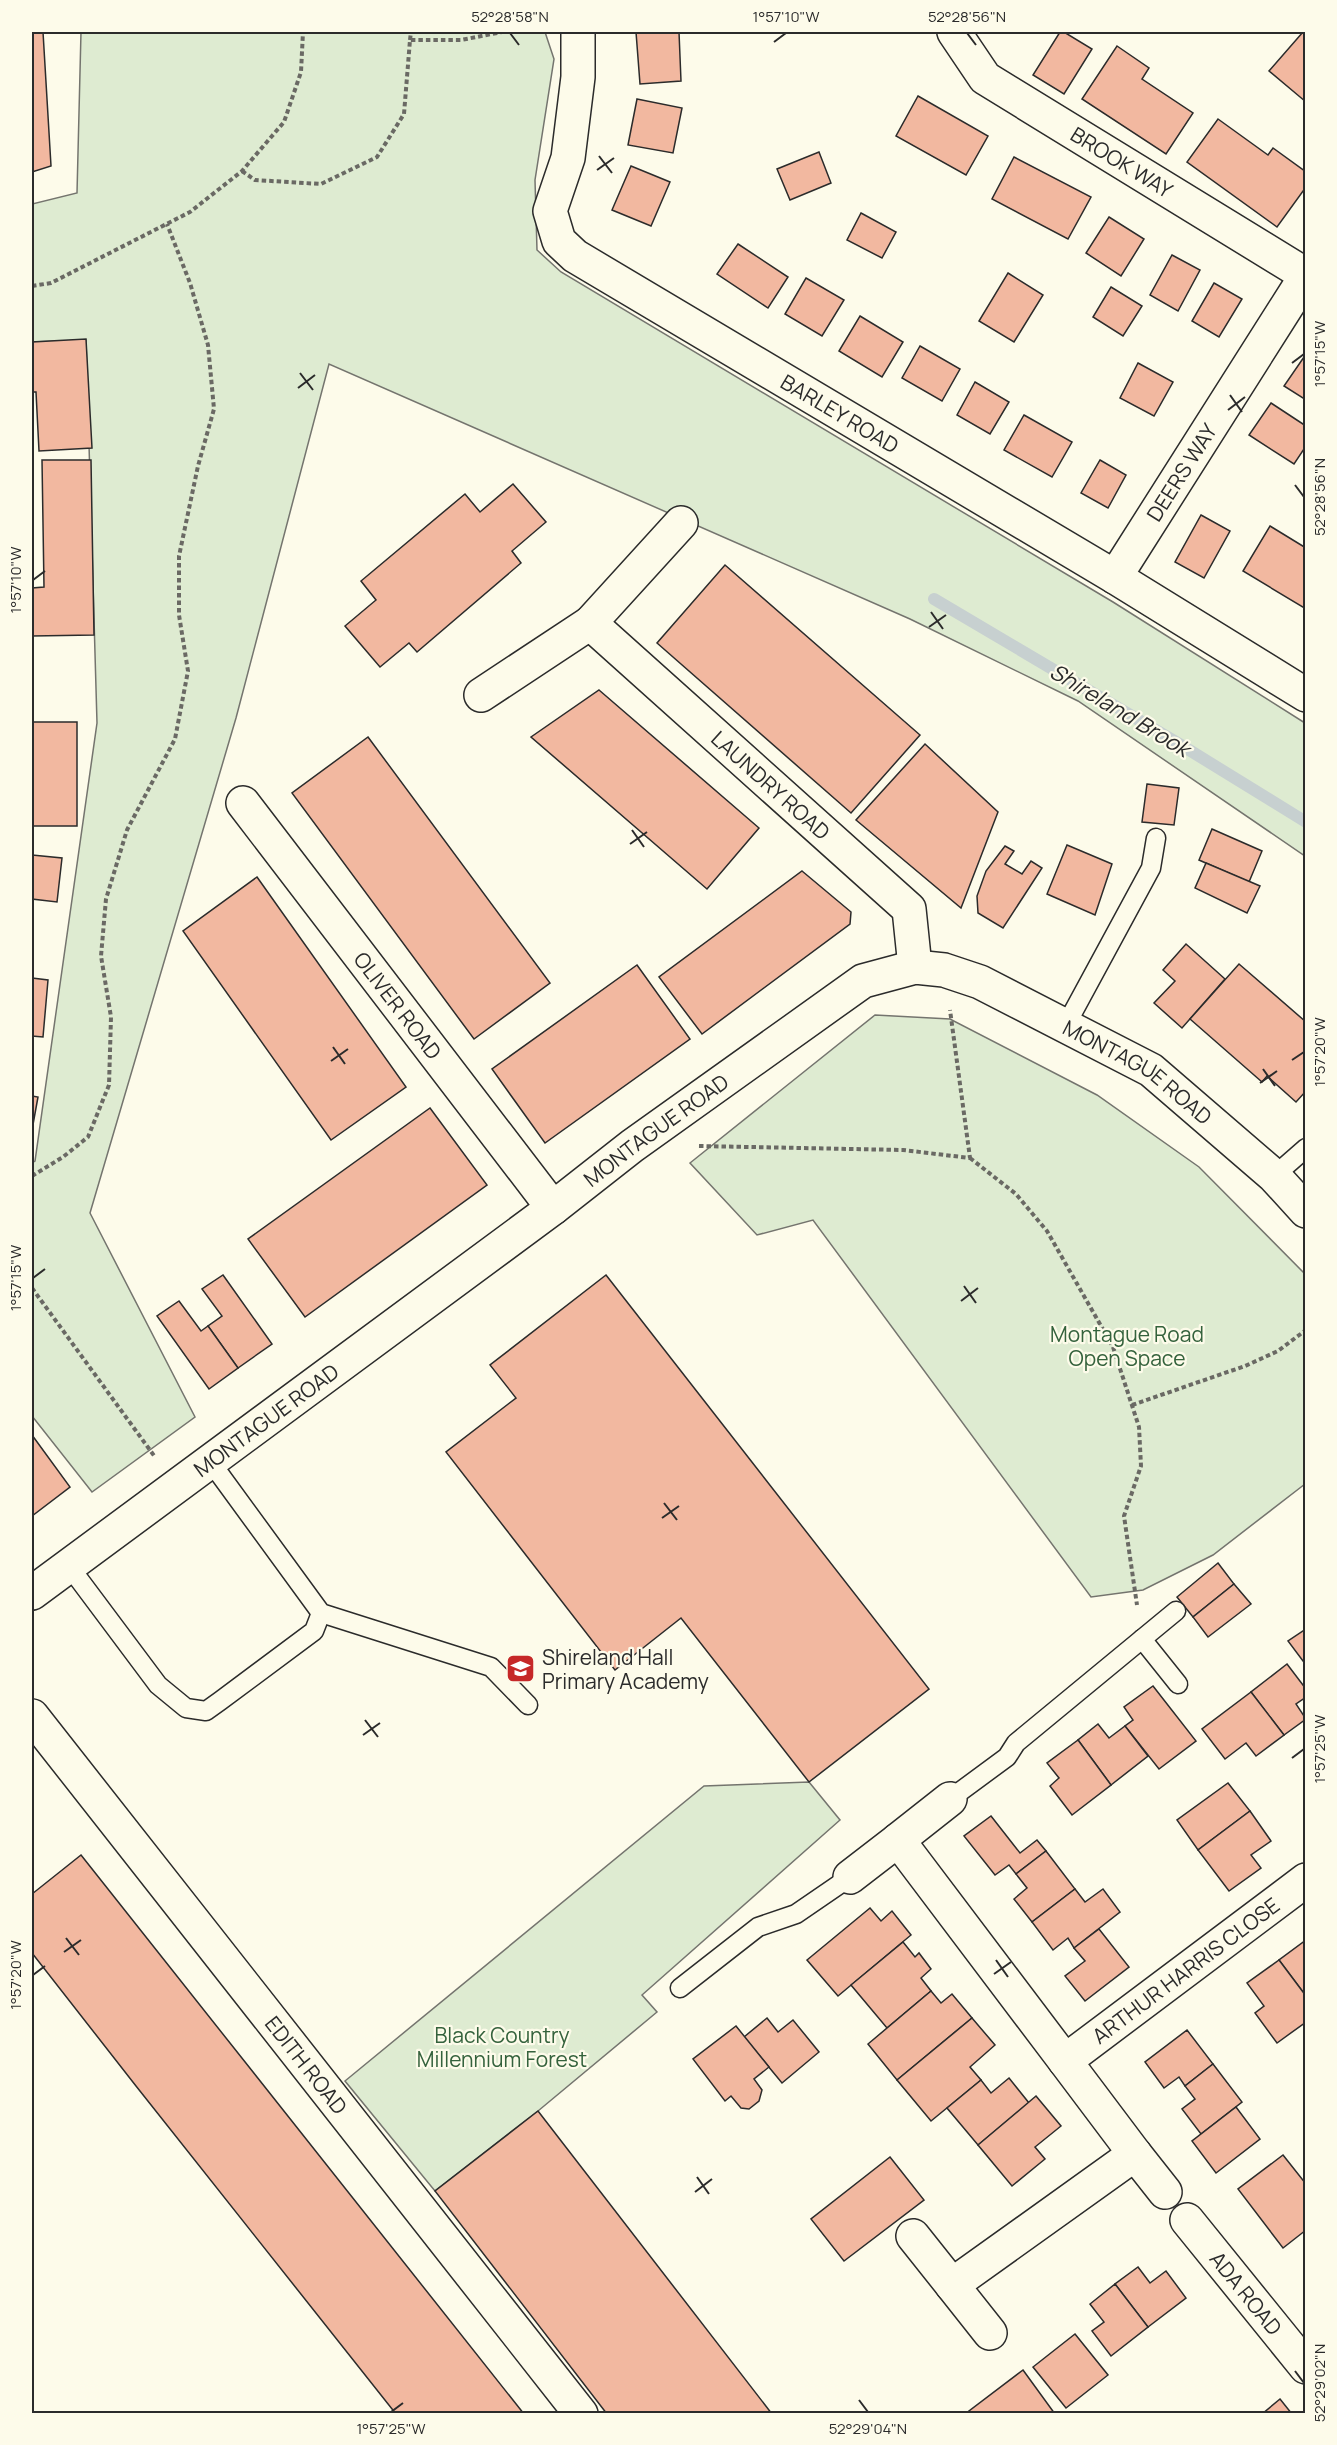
<svg xmlns="http://www.w3.org/2000/svg" width="1337" height="2445" font-family="Manrope,sans-serif">
	<style>
		.green { fill: #deebd1; stroke: #74746e; stroke-width: 1.5 }
		.lines { fill: none; stroke-linecap: round; stroke-linejoin: round }
		.stream { stroke: #c7d0d0; stroke-width: 12 }
		.building { fill: #f2b8a0; stroke: #2b2b2b; stroke-width: 1.5 }
		.service-casing { stroke: #2b2b2b; stroke-width: 21 }
		.minor-casing { stroke: #2b2b2b; stroke-width: 36 }
		.path { stroke: #6a6964; stroke-width: 4; stroke-dasharray: 4.5 3; stroke-linecap: butt }
		.service { stroke: #fdfbea; stroke-width: 18 }
		.minor { stroke: #fdfbea; stroke-width: 33 }
		.ticks { fill: none; stroke: #2b2b2b; stroke-width: 2 }
		.labels { text-anchor: middle; dominant-baseline: central; stroke-width: 4.5; stroke-linejoin: round; paint-order: stroke }
		.street-label { font-size: 21px; fill: #2b2b2b; stroke: #fdfbea }
		.park-label { font-size: 21px; fill: #34623c; stroke: #fdfbea }
		.poi-label { font-size: 21px; fill: #2b2b2b; stroke: #fdfbea; text-anchor: start }
		.water-label { font-size: 22px; font-style: italic; fill: #2b2b2b; stroke: #fdfbea }
		.neatline { fill: none; stroke: #2b2b2b; stroke-width: 2 }
		.ticks-label { font-size: 15px; text-anchor: middle; fill: #2b2b2b }
	</style>
	<rect width="100%" height="100%" fill="#fdfbea"/>
	<g class="green">
		<path d="M81,32H545L554,59L535,180L537,250L561,272L1113,602L1305,723V856L1078,701L910,619L329,364L236,718L90,1213L195,1417L92,1492L32,1416V1163L35,1161L97,723L86,340L32,342V204L77,193Z"/>
		<path d="M875,1015L950,1019L1097,1095L1199,1167L1305,1274V1484L1213,1555L1143,1590L1091,1597L813,1220L757,1235L690,1163Z"/>
		<path d="M809,1782L840,1820L642,1995L657,2012L538,2111L435,2191L345,2081L704,1786Z"/>
	</g>
	<g class="lines">
		<path class="stream" d="M934,599L1181,745L1306,822"/>
	</g>
	<g class="building">
		<path d="M32,32H43L51,166L32,172Z"/>
		<path d="M636,32H679L681,81L640,84Z"/>
		<path d="M1060,32H1064L1092,49L1064,94L1033,75Z"/>
		<path d="M1303,32H1306V102L1269,71Z"/>
		<path d="M1117,46L1149,68L1142,79L1193,113L1166,154L1082,99Z"/>
		<path d="M918,96L988,136L966,175L896,136Z"/>
		<path d="M637,99L682,108L673,153L628,145Z"/>
		<path d="M1218,119L1268,155L1273,148L1306,172V187L1277,227L1187,162Z"/>
		<path d="M819,152L831,183L790,200L777,169Z"/>
		<path d="M1014,157L1091,197L1068,239L992,199Z"/>
		<path d="M631,166L670,182L651,226L612,210Z"/>
		<path d="M861,213L896,232L882,258L847,240Z"/>
		<path d="M1109,217L1144,239L1121,276L1086,253Z"/>
		<path d="M738,244L788,277L768,308L717,274Z"/>
		<path d="M1172,255L1200,270L1178,311L1150,295Z"/>
		<path d="M1008,273L1043,295L1014,342L979,321Z"/>
		<path d="M806,278L844,300L822,336L785,314Z"/>
		<path d="M1214,283L1242,299L1219,337L1192,321Z"/>
		<path d="M1111,287L1142,306L1123,336L1093,317Z"/>
		<path d="M860,316L903,342L882,377L839,351Z"/>
		<path d="M86,339L92,448L39,451L36,392H32V342Z"/>
		<path d="M920,346L960,369L942,401L902,378Z"/>
		<path d="M1304,357L1306,358V400L1284,386Z"/>
		<path d="M1138,363L1173,382L1154,416L1120,398Z"/>
		<path d="M975,382L1009,402L990,434L957,415Z"/>
		<path d="M1271,403L1306,426V446L1294,464L1249,435Z"/>
		<path d="M1024,415L1072,442L1052,477L1004,450Z"/>
		<path d="M42,460H91L94,635L32,636V588L44,587Z"/>
		<path d="M1100,460L1126,475L1108,508L1081,493Z"/>
		<path d="M513,484L546,522L512,551L521,563L417,652L409,643L380,667L345,626L376,600L361,581L465,494L480,512Z"/>
		<path d="M1201,515L1230,531L1204,578L1175,562Z"/>
		<path d="M1270,526L1306,548V609L1243,571Z"/>
		<path d="M725,565L920,735L851,813L657,643Z"/>
		<path d="M599,690L759,828L707,889L531,737Z"/>
		<rect x="32" y="722" width="45" height="104"/>
		<path d="M368,737L550,983L474,1039L292,793Z"/>
		<path d="M925,744L998,812L961,908L856,820Z"/>
		<path d="M1147,784L1179,788L1174,825L1142,822Z"/>
		<path d="M1212,829L1262,851L1249,882L1199,860Z"/>
		<path d="M1067,845L1112,864L1095,915L1047,894Z"/>
		<path d="M1005,846L1014,851L1005,864L1022,874L1031,861L1042,868L1003,928L978,913L977,896L986,871Z"/>
		<path d="M32,855L62,858L57,902L32,899Z"/>
		<path d="M1206,863L1260,886L1247,913L1195,888Z"/>
		<path d="M802,871L851,912L850,924L702,1034L659,977Z"/>
		<path d="M257,877L406,1087L331,1140L183,931Z"/>
		<path d="M1186,944L1225,979L1182,1028L1154,1003L1175,981L1163,970Z"/>
		<path d="M1239,964L1306,1022V1091L1296,1102L1267,1076L1262,1082L1190,1019Z"/>
		<path d="M637,965L690,1039L545,1143L492,1069Z"/>
		<path d="M32,978L48,980L43,1037L32,1036Z"/>
		<path d="M32,1096L38,1097L32,1130Z"/>
		<path d="M430,1108L487,1185L305,1317L248,1239Z"/>
		<path d="M223,1275L272,1344L238,1368L208,1326L222,1316L202,1289Z"/>
		<path d="M606,1275L929,1689L809,1782L681,1618L615,1670L446,1452L516,1398L490,1365Z"/>
		<path d="M179,1301L201,1331L208,1326L238,1368L209,1389L157,1316Z"/>
		<path d="M32,1435L70,1487L32,1516Z"/>
		<path d="M1218,1563L1234,1584L1193,1617L1177,1597Z"/>
		<path d="M1234,1584L1251,1604L1208,1637L1193,1617Z"/>
		<path d="M1306,1629V1665L1288,1641Z"/>
		<path d="M1287,1664L1306,1689V1697L1296,1704L1306,1719L1284,1735L1251,1692Z"/>
		<path d="M1153,1686L1196,1741L1159,1769L1125,1726L1133,1720L1124,1707Z"/>
		<path d="M1251,1692L1284,1735L1256,1756L1246,1743L1225,1759L1202,1729Z"/>
		<path d="M1098,1724L1109,1738L1125,1726L1148,1756L1111,1785L1078,1740Z"/>
		<path d="M1078,1740L1111,1785L1072,1815L1050,1786L1059,1778L1047,1763Z"/>
		<path d="M1228,1783L1250,1811L1198,1850L1177,1820Z"/>
		<path d="M1250,1811L1271,1841L1251,1855L1261,1868L1229,1891L1198,1850Z"/>
		<path d="M991,1816L1020,1853L1037,1840L1046,1851L1016,1874L1009,1865L995,1875L964,1836Z"/>
		<path d="M1046,1851L1075,1889L1032,1922L1014,1899L1027,1888L1016,1874Z"/>
		<path d="M81,1855L524,2414H396L136,2086L32,1953V1894Z"/>
		<path d="M1075,1889L1085,1902L1103,1889L1120,1912L1074,1948L1068,1938L1053,1950L1032,1922Z"/>
		<path d="M870,1908L881,1921L892,1911L911,1935L838,1996L807,1960Z"/>
		<path d="M1099,1929L1129,1967L1085,2001L1065,1976L1085,1961L1074,1948Z"/>
		<path d="M1306,1940V1996L1279,1960Z"/>
		<path d="M903,1942L915,1957L919,1953L931,1969L921,1978L931,1991L887,2028L851,1985Z"/>
		<path d="M1279,1960L1306,1996V2022L1277,2043L1255,2013L1264,2006L1247,1983Z"/>
		<path d="M931,1991L941,2003L952,1994L972,2018L897,2080L868,2044Z"/>
		<path d="M767,2018L778,2032L793,2020L819,2052L782,2083L744,2037Z"/>
		<path d="M972,2018L995,2045L970,2067L981,2080L931,2121L897,2080Z"/>
		<path d="M736,2026L769,2067L754,2079L762,2090L759,2101L749,2109L741,2108L731,2096L725,2101L693,2059Z"/>
		<path d="M1187,2030L1213,2064L1185,2086L1179,2077L1164,2088L1145,2062Z"/>
		<path d="M1213,2064L1242,2102L1201,2134L1182,2109L1195,2099L1185,2086Z"/>
		<path d="M1009,2078L1029,2103L978,2145L947,2108L981,2080L991,2093Z"/>
		<path d="M1036,2096L1061,2126L1035,2147L1045,2159L1012,2186L978,2145Z"/>
		<path d="M1236,2107L1260,2139L1216,2173L1192,2141Z"/>
		<path d="M538,2111L772,2414H607L435,2191Z"/>
		<path d="M1283,2155L1306,2184V2230L1283,2248L1238,2189Z"/>
		<path d="M890,2157L924,2200L844,2261L811,2219Z"/>
		<path d="M1138,2267L1150,2283L1166,2271L1186,2298L1148,2327L1115,2284Z"/>
		<path d="M1115,2284L1148,2327L1111,2356L1092,2331L1104,2322L1090,2304Z"/>
		<path d="M1075,2334L1108,2375L1066,2408L1033,2367Z"/>
		<path d="M1023,2370L1055,2414H965Z"/>
		<path d="M1280,2399L1292,2414H1262Z"/>
	</g>
	<g class="lines">
		<defs>
			<g id="service">
				<path d="M1066,1025L1151,868L1156,838"/>
				<path d="M1274,1176L1306,1148"/>
				<path d="M210,1461L321,1613L491,1667L528,1705"/>
				<path d="M69,1566L158,1685L186,1708L206,1711L220,1701L314,1631L321,1613"/>
				<path d="M1142,1639L1178,1684"/>
				<path d="M950,1799L1007,1757L1016,1743L1176,1611"/>
				<path d="M680,1988L758,1927L796,1914L850,1877"/>
			</g>
			<g id="minor">
				<path id="s1" d="M578,32V77L568,158L550,211L559,241L575,256L1115,577L1306,695"/>
				<path id="s2" d="M954,32L985,78L1306,275"/>
				<path id="s3" d="M681,523L590,623L909,909L915,967"/>
				<path id="s4" d="M1115,577L1306,276"/>
				<path d="M481,695L590,623"/>
				<path id="s5" d="M243,803L553,1208"/>
				<path id="s6" d="M32,1593L553,1208L632,1146L863,981L915,967L944,970L980,982L1151,1070L1274,1176L1306,1211"/>
				<path id="s7" d="M32,1716L581,2414"/>
				<path d="M950,1799L898,1840L1065,2061"/>
				<path d="M850,1877L898,1840"/>
				<path d="M1135,2154L1165,2192"/>
				<path id="s8" d="M1187,2220L1306,2367"/>
				<path id="s9" d="M913,2236L952,2285L1135,2154L1065,2061L1306,1880"/>
				<path d="M952,2285L990,2333"/>
			</g>
		</defs>
		<use href="#service" class="service-casing"/>
		<use href="#minor" class="minor-casing"/>
		<g class="path">
			<path d="M410,40L411,32"/>
			<path d="M242,171L255,180L321,184L377,157L404,114L410,40H461L502,32"/>
			<path d="M32,286L51,283L190,212L242,171L284,122L301,72L303,32"/>
			<path d="M699,1146L903,1150L970,1158L950,1010"/>
			<path d="M970,1158L1016,1194L1047,1231L1113,1347L1139,1427L1141,1466L1124,1516L1137,1605"/>
			<path d="M32,1176L63,1157L88,1137L109,1085L111,1017L101,956L106,899L127,830L175,739L188,671L179,615V556L198,466L214,409L208,345L190,283L167,224"/>
			<path d="M32,1288L155,1457"/>
			<path d="M1132,1405L1245,1366L1278,1351L1306,1330"/>
		</g>
		<use href="#service" class="service"/>
		<use href="#minor" class="minor"/>
	</g>
	<path class="ticks" d="M510,33L519,45M967,33L976,45M774,42L786,33M599,156L612,173M597,170L614,158M1292,363L1304,354M300,373L313,390M298,388L315,375M1230,395L1242,412M1228,410L1245,397M1295,485L1304,497M33,580L45,571M931,612L943,629M929,627L946,615M632,830L644,847M630,844L647,832M333,1047L345,1064M1292,1060L1304,1052M331,1061L348,1049M1263,1069L1275,1086M1260,1083L1277,1071M33,1278L45,1269M964,1286L976,1303M961,1301L978,1288M664,1503L677,1520M662,1518L679,1506M365,1720L378,1737M363,1735L380,1723M1292,1758L1304,1749M66,1938L79,1955M64,1952L81,1940M996,1960L1008,1977M994,1974L1011,1962M33,1975L45,1966M697,2177L709,2194M695,2192L712,2179M1295,2371L1304,2383M859,2400L868,2412M391,2412L403,2403"/>
	<defs>
		<symbol id="school-square" viewBox="-11 -11 22 22"><rect x="-9" y="-9" width="18" height="18" rx="4" fill="#c62828" stroke="#fdfbea"/><path d="M0-5L7-2L0 1L-7-2ZM-4 1L0 2.5L4 1V4Q0 6-4 4Z" fill="#fff"/></symbol>
	</defs>
	<g fill-rule="evenodd">
		<use href="#school-square" x="504" y="1652" width="33" height="33"/>
	</g>
	<g class="labels">
		<g class="street-label">
			<text stroke="none"><textPath href="#s2" startOffset="216">BROOK WAY</textPath></text>
			<text stroke="none"><textPath href="#s1" startOffset="544">BARLEY ROAD</textPath></text>
			<text stroke="none"><textPath href="#s4" startOffset="124">DEERS WAY</textPath></text>
			<text stroke="none"><textPath href="#s3" startOffset="378">LAUNDRY ROAD</textPath></text>
			<text stroke="none"><textPath href="#s5" startOffset="255">OLIVER ROAD</textPath></text>
			<text stroke="none"><textPath href="#s6" startOffset="1335">MONTAGUE ROAD</textPath></text>
			<text stroke="none"><textPath href="#s6" startOffset="777">MONTAGUE ROAD</textPath></text>
			<text stroke="none"><textPath href="#s6" startOffset="291">MONTAGUE ROAD</textPath></text>
			<text stroke="none"><textPath href="#s9" startOffset="555">ARTHUR HARRIS CLOSE</textPath></text>
			<text stroke="none"><textPath href="#s7" startOffset="444">EDITH ROAD</textPath></text>
			<text stroke="none"><textPath href="#s8" startOffset="94">ADA ROAD</textPath></text>
		</g>
		<g class="park-label">
			<text x="1127" y="1334">Montague Road<tspan x="1127" dy="24">Open Space</tspan></text>
			<text x="502" y="2035">Black Country<tspan x="502" dy="24">Millennium Forest</tspan></text>
		</g>
		<g class="poi-label">
			<text x="542" y="1657">Shireland Hall<tspan x="542" dy="24">Primary Academy</tspan></text>
		</g>
		<g class="water-label">
			<text transform="translate(1120 710) rotate(31)">Shireland Brook</text>
		</g>
	</g>
	<rect width="1337" height="2445" fill="none" stroke="#fdfbea" stroke-width="66"/>
	<rect x="33" y="33" width="1271" height="2379" class="neatline"/>
	<g class="ticks-label">
		<text x="510" y="22">52°28'58"N</text>
		<text x="786" y="22">1°57'10"W</text>
		<text x="967" y="22">52°28'56"N</text>
		<text transform="translate(1320 354) rotate(-90)" y="5">1°57'15"W</text>
		<text transform="translate(1320 497) rotate(-90)" y="5">52°28'56"N</text>
		<text transform="translate(16 580) rotate(-90)" y="5">1°57'10"W</text>
		<text transform="translate(1320 1052) rotate(-90)" y="5">1°57'20"W</text>
		<text transform="translate(16 1278) rotate(-90)" y="5">1°57'15"W</text>
		<text transform="translate(1320 1749) rotate(-90)" y="5">1°57'25"W</text>
		<text transform="translate(16 1975) rotate(-90)" y="5">1°57'20"W</text>
		<text transform="translate(1320 2383) rotate(-90)" y="5">52°29'02"N</text>
		<text x="391" y="2434">1°57'25"W</text>
		<text x="868" y="2434">52°29'04"N</text>
	</g>
</svg>
